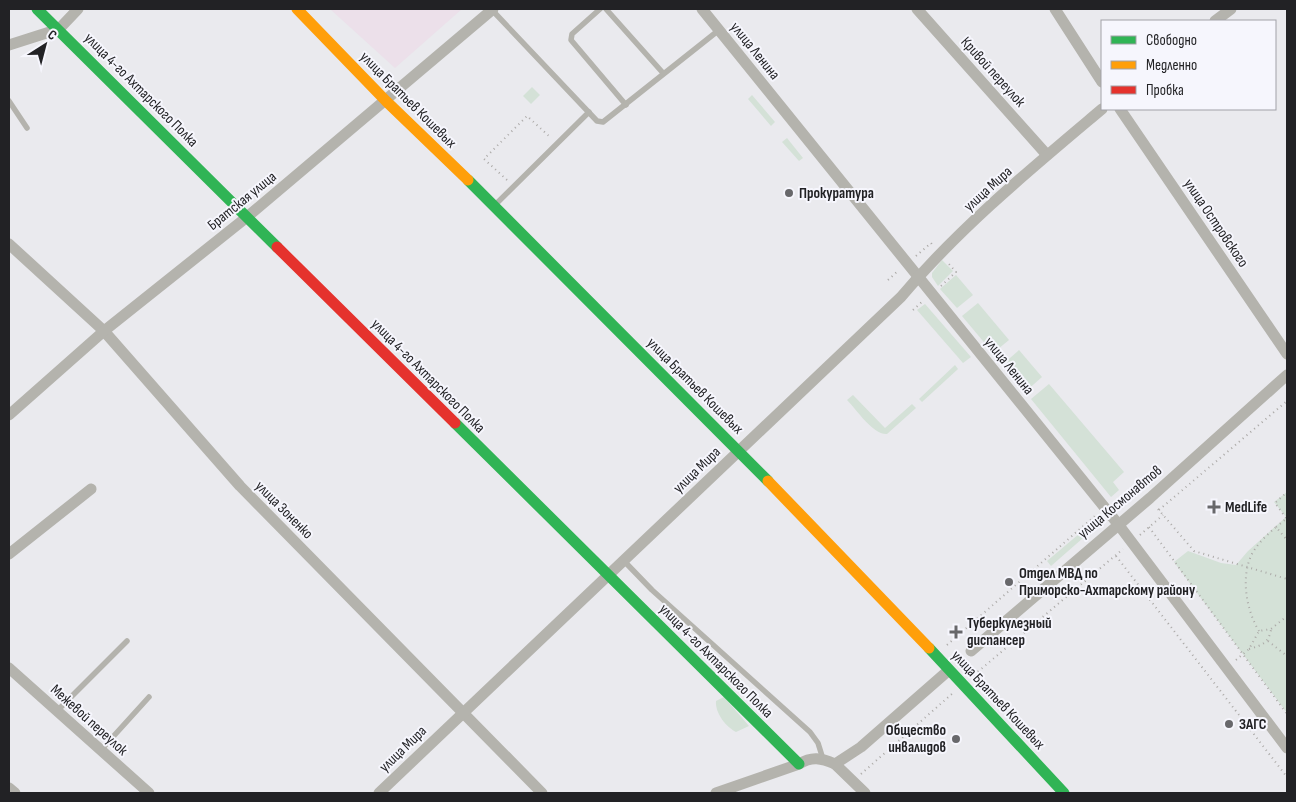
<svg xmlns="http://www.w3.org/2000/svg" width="1296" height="802" font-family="'Sofia Sans Condensed',sans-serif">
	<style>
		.education { fill: #ece0ea }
		.green { fill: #d4e1d7 }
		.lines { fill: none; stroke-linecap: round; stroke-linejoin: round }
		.path { stroke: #aba9a7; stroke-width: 2; stroke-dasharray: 1 4; stroke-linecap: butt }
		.lane { stroke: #b4b3ad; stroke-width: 5.5 }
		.street { stroke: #b4b3ad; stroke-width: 11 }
		.fast { stroke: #30b455; stroke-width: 11 }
		.slow { stroke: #ff9f0a; stroke-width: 11 }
		.jam { stroke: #e5322d; stroke-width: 11 }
		.poi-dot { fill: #68686b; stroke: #f6f6fd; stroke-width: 2 }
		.labels { text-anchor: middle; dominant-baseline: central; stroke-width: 4; stroke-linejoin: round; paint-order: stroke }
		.street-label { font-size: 15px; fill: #222225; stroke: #f6f6fd }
		.poi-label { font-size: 15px; font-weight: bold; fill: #222225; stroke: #f6f6fd; text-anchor: start }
	</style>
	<rect width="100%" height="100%" fill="#eaeaee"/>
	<path class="education" d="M330,9H462L395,68Z"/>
	<g class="green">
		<path d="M532,87L540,95L531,104L523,96Z"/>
		<path d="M752,95L775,122L771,126L748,99Z"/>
		<path d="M787,138L803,158L799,161L782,142Z"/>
		<path d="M942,260L953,271L938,286L932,277V273Z"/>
		<path d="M956,275L973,295L957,308L940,289Z"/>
		<path d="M978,303L1009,340L993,353L962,316Z"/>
		<path d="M925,304L971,357L963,363L917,310Z"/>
		<path d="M1019,350L1042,377L1025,392L1002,365Z"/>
		<path d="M955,365L958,369L922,402L919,399Z"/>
		<path d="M1049,384L1124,472L1113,482L1119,490L1111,497L1031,399Z"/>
		<path d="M853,395L885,428L912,404L916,408L887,434C873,435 857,410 847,400Z"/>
		<path d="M1287,492V713L1174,562L1188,551L1221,563L1236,565L1248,551L1286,517L1274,502Z"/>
		<path d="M1079,534L1083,538L1051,566L1047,561Z"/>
		<path d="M724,697L749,726L736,732C726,727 715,713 716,701Z"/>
	</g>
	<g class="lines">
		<g class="path">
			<path d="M507,180L484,159L527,116L550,137"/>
			<path d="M916,256L931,243L933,246"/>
			<path d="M888,280L899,270"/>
			<path d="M941,286L956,272L948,263"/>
			<path d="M913,310L924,300"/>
			<path d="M1158,509L1194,551L1287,579"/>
			<path d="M1159,510L1287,401"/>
			<path d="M1286,518L1275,503L1287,492"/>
			<path d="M1149,527L1287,714"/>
			<path d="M1276,527L1286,519"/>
			<path d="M1140,535L1163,515"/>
			<path d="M1116,556L1287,777"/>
			<path d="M1259,631C1246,610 1240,575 1253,552C1259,542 1268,534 1276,527L1287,540"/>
			<path d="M1268,641L1287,656"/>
			<path d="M947,645L1096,515"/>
			<path d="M1249,649C1262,645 1268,644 1271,630"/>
			<path d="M1236,660L1249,649L1259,631L1271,629L1287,616"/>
			<path d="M974,675L1123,549"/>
			<path d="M861,774L953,693"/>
		</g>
		<g class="lane">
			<path d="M600,9L572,34L571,40L626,105"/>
			<path d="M606,9L663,73"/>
			<path d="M492,10L597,121L603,122L719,30"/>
			<path d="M9,101L27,128"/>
			<path d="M496,204L589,112"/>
			<path d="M624,561L652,590L810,732L818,743L823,759"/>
			<path d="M57,711L127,641"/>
			<path d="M101,750L149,697"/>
		</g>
		<g class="street">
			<path d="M702,9L1118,524L1287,748"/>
			<path d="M917,9L1047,155"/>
			<path d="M1055,9L1102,82"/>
			<path d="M1215,21L1231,9"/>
			<path d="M9,45L59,29L78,9"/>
			<path d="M1120,109L1287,354"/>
			<path d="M9,244L104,331L240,486L542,793"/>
			<path d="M9,415L104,331L247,217L493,9"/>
			<path d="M9,554L91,489"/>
			<path d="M971,651L1150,498L1287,375"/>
			<path d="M9,668L149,793"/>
			<path d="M835,764L865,793"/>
			<path d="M9,788L15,793"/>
			<path d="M379,793L901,297C960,227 1032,168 1102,109"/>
			<path d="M716,793L799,764C812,756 821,758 835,764L861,747L949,670"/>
		</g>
		<g class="fast">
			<path d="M37,9L277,247"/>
			<path d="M468,180L768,481"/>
			<path d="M455,423L799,764"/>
			<path d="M929,648L1064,793"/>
		</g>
		<g class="slow">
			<path d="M297,9L386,101L468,180"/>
			<path d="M768,481L929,648"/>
		</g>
		<path class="jam" d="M277,247L455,423"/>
	</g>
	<g class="poi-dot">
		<circle cx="789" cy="193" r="5"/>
		<path d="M1211.5 499.5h5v5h5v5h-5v5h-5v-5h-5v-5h5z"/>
		<circle cx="1009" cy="582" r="5"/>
		<path d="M953.5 624.5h5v5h5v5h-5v5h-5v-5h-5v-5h5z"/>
		<circle cx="1229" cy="724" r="5"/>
		<circle cx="956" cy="739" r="5"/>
	</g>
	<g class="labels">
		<g class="street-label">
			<text transform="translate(755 51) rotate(51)">улица Ленина</text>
			<text transform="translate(993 72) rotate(48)">Кривой переулок</text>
			<text transform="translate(141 90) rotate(45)">улица 4-го Ахтарского Полка</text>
			<text transform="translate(408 100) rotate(45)">улица Братьев Кошевых</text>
			<text transform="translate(988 189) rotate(-42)">улица Мира</text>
			<text transform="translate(242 201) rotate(-39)">Братская улица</text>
			<text transform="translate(1216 223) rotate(56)">улица Островского</text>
			<text transform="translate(1009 366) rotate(51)">улица Ленина</text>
			<text transform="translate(428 376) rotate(45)">улица 4-го Ахтарского Полка</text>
			<text transform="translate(695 386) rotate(45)">улица Братьев Кошевых</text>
			<text transform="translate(697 470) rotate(-44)">улица Мира</text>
			<text transform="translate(1120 502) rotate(-40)">улица Космонавтов</text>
			<text transform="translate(284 510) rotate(45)">улица Зоненко</text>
			<text transform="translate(716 661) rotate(45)">улица 4-го Ахтарского Полка</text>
			<text transform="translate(998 700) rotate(47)">улица Братьев Кошевых</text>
			<text transform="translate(89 720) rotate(42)">Межевой переулок</text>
			<text transform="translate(403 749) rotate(-44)">улица Мира</text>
		</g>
		<g class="poi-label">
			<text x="799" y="193">Прокуратура</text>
			<text x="1225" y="507">MedLife</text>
			<text x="1019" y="573">Отдел МВД по<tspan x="1019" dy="17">Приморско-Ахтарскому району</tspan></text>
			<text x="967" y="623">Туберкулезный<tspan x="967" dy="17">диспансер</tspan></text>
			<text x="1239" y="724">ЗАГС</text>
			<text x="946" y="730" text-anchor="end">Общество<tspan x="946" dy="17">инвалидов</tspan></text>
		</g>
	</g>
	<rect width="1296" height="802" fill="none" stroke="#222225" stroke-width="20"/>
	<rect x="1101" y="20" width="175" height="90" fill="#f6f6fd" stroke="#a1a1a7"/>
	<rect x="1111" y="36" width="25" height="8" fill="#30b455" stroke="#a1a1a7"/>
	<text x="1146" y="45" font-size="15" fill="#222225">Свободно</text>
	<rect x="1111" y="61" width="25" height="8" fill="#ff9f0a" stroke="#a1a1a7"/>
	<text x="1146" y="70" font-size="15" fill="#222225">Медленно</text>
	<rect x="1111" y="86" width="25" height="8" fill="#e5322d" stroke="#a1a1a7"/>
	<text x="1146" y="95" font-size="15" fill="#222225">Пробка</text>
	<g transform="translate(45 45) rotate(36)" stroke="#f6f6fd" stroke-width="4" paint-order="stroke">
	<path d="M0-4L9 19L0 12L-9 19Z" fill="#222225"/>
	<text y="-8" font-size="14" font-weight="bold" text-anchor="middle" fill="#222225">С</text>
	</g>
</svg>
